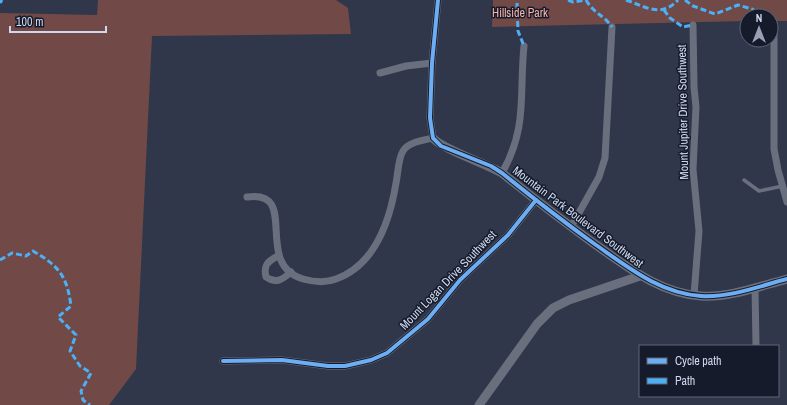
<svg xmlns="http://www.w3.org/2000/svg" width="787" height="405" font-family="'Archivo Narrow',sans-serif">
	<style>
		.green { fill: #714947 }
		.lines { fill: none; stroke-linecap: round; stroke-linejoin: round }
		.service { stroke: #6a6f7e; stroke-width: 3.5 }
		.minor { stroke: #6a6f7e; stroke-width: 7 }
		.tertiary { stroke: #6a6f7e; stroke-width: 9 }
		.quiet { stroke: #4cb0f7; stroke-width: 3; stroke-dasharray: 6 3; stroke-linecap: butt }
		.cycleway-casing { stroke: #151b2a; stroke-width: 6 }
		.cycleway { stroke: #6dadf4; stroke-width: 4 }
		.labels { text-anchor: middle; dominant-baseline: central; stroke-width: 3; stroke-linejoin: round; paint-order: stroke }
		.park-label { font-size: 12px; fill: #f9b3a9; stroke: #151b2a }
		.street-label { font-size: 12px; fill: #cfd8ee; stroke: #151b2a }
	</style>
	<rect width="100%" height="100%" fill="#30374a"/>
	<g class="green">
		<path d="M98,0H336L348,8L351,34L152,36L136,369L109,405H0V13L97,15Z"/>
		<path d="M493,0H787V21H771V16H747V21L492,27Z"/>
	</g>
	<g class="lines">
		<path class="service" d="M744,180L759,191L783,186"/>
		<g class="minor">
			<path d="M693,25L694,87L696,107L693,169L699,231L694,295"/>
			<path d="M774,33V149L778,170L787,202"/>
			<path d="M380,73L406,66L432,63"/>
			<path d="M502,173C528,127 519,95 524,46"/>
			<path d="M247,197C301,189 252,264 303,279C314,282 326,283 336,279C375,265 390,220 396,183C398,174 398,159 403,151C408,142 424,140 433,138L430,118L432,63L438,0"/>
			<path d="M571,227L599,177L605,158L612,27"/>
			<path d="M278,256C268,261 263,265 266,277C276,284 282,280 291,272"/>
			<path d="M755,287L756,346"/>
			<path d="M223,361L282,360L328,366H345L371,360L387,353L428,319L460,280L508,235L536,200"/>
		</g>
		<g class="tertiary">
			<path d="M433,138C440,148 487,164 502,173C533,198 564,222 596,245C629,268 660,293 701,296C729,298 760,286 787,279"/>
			<path d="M479,405L537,324L553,308L569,300L640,276"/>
		</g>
		<g class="quiet">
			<path d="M568,0L573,2L586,0"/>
			<path d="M586,0C595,15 602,13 612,27"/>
			<path d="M626,0C646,7 661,18 678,0"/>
			<path d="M685,0L693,6L715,14L738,5L752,9L764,16"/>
			<path d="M0,3L2,0"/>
			<path d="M517,3L518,31L524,46"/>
			<path d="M664,10L670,18L683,27L693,25"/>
			<path d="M771,27L774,33"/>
			<path d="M0,260L12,253L26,256L33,251C59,266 67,276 71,306L58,317L76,335L70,351L80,366L91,373L81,391L83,400L90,405"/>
		</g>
		<defs>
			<g id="cycleway">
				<path d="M438,0L432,63L430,118L433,138L441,146L491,166L502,173C533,198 564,222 596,245C629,268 660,293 701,296C729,298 760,286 787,279"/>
				<path d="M223,361L282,360L328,366H345L371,360L387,353L428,319L460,280L508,235L536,200"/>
			</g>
		</defs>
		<use href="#cycleway" class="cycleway-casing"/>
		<use href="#cycleway" class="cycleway"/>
	</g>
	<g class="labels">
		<g class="park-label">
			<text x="520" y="13">Hillside Park</text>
		</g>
		<g class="street-label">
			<text transform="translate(683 112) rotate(-91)">Mount Jupiter Drive Southwest</text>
			<text transform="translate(578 217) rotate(37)">Mountain Park Boulevard Southwest</text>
			<text transform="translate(448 280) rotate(-46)">Mount Logan Drive Southwest</text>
		</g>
	</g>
	<rect x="639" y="345" width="140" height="52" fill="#151b2a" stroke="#5f6778"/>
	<rect x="647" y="358" width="20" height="6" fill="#6dadf4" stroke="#5f6778"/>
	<text x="675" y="365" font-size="12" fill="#cfd8ee">Cycle path</text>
	<rect x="647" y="378" width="20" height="6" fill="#4cb0f7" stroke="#5f6778"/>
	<text x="675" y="385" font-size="12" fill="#cfd8ee">Path</text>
	<g transform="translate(759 28)"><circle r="19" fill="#151b2a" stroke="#5f6778"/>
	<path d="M0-3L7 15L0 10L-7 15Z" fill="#97a0b5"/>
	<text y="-6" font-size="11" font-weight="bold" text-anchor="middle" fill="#cfd8ee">N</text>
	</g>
	<path d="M10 26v6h96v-6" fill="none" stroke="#cfd8ee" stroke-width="2"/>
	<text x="16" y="26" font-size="12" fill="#cfd8ee" stroke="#151b2a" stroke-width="3" paint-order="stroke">100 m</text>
</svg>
